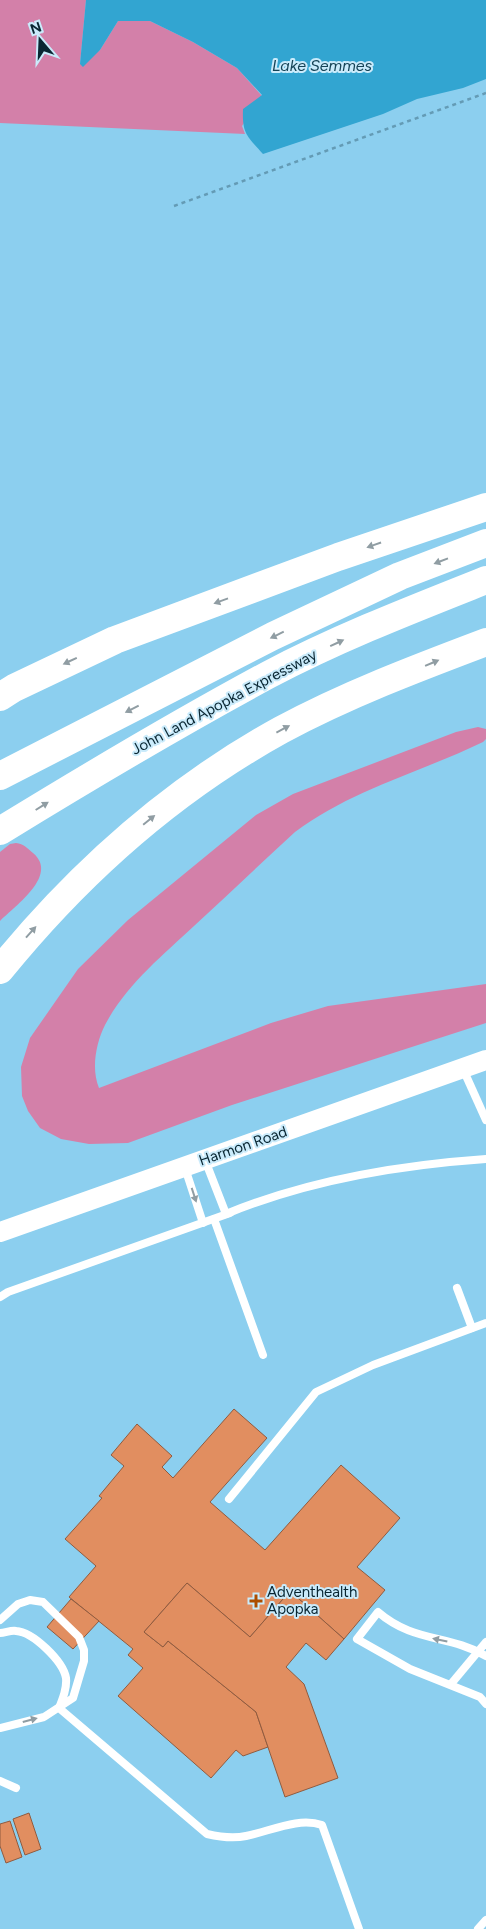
<svg xmlns="http://www.w3.org/2000/svg" width="486" height="1929" font-family="Figtree,sans-serif">
	<style>
		.green { fill: #d380a9 }
		.water { fill: #32a5d1 }
		.building { fill: #e18e60; stroke: #905b3f }
		.lines { fill: none; stroke-linecap: round; stroke-linejoin: round }
		.path { stroke: #649bb5; stroke-width: 2.5; stroke-dasharray: 4 4; stroke-linecap: butt }
		.service { stroke: #fff; stroke-width: 8 }
		.tertiary { stroke: #fff; stroke-width: 20 }
		.motorway { stroke: #fff; stroke-width: 28 }
		.oneway { fill: #909da3 }
		.poi-dot { fill: #ac4d00; stroke: #caebfb; stroke-width: 2 }
		.labels { text-anchor: middle; dominant-baseline: central; stroke-width: 4; stroke-linejoin: round; paint-order: stroke }
		.street-label { font-size: 15px; fill: #092632; stroke: #caebfb }
		.poi-label { font-size: 15px; fill: #092632; stroke: #caebfb; text-anchor: start }
		.water-label { font-size: 16px; font-style: italic; fill: #154356; stroke: #caebfb }
	</style>
	<rect width="100%" height="100%" fill="#8ccfef"/>
	<g class="green">
		<path d="M0,0H86L80,64L100,50L118,21H150L193,42L237,68L262,96L242,126L245,134L0,123Z"/>
		<path d="M478,727L486,729V739L483,742C421,772 351,790 295,832C261,863 228,895 194,926C162,956 126,985 105,1025C96,1043 91,1069 99,1088L271,1023L328,1006L486,984V1023L232,1105L128,1143L89,1144L61,1139L40,1128L28,1111L22,1096L21,1067L30,1038L78,969L128,920L256,815L293,794L456,732Z"/>
		<path d="M16,843C24,844 27,848 33,853C59,875 16,905 0,921V852L10,844Z"/>
	</g>
	<path class="water" d="M86,0H486V79L463,88L417,99L383,114L263,154C247,136 242,134 243,109L262,95L237,68L193,42L150,21H118L100,50L83,67L80,64Z"/>
	<g class="building">
		<path d="M234,1409L267,1438L210,1502L265,1550L341,1465L400,1518L357,1567L385,1590L344,1639L290,1591L250,1637L187,1583L144,1632L163,1647L168,1641L256,1712L268,1747L243,1756L236,1750L211,1778L118,1696L143,1668L128,1655L133,1649L69,1597L96,1566L65,1539L102,1498L99,1496L124,1466L111,1455L137,1424L172,1456L162,1467L173,1478Z"/>
		<path d="M187,1583L250,1637L290,1591L344,1639L326,1660L306,1643L286,1667L304,1684L338,1778L285,1797L256,1712L168,1641L163,1647L144,1632Z"/>
		<path d="M71,1599L99,1621L73,1649L47,1627Z"/>
		<path d="M29,1813L41,1849L25,1855L13,1819Z"/>
		<path d="M10,1821L22,1857L6,1863L0,1846V1824Z"/>
	</g>
	<g class="lines">
		<path class="path" d="M174,206L486,93"/>
		<g class="service">
			<path d="M463,1069L486,1120"/>
			<path d="M205,1160L226,1214C306,1181 400,1165 486,1159"/>
			<path d="M185,1168L203,1223"/>
			<path d="M214,1219L263,1355"/>
			<path d="M457,1288L472,1328"/>
			<path d="M0,1297L8,1292L230,1213"/>
			<path d="M229,1499L316,1392L373,1365L486,1323"/>
			<path d="M0,1620L18,1604L30,1600L43,1602L79,1637L84,1650V1661L73,1698L44,1717L0,1728"/>
			<path d="M0,1633C5,1633 11,1630 16,1631C33,1632 63,1661 66,1678C67,1688 63,1698 59,1708"/>
			<path d="M486,1656C448,1634 414,1643 378,1612L357,1639L410,1669L480,1697L486,1704"/>
			<path d="M451,1684L486,1642"/>
			<path d="M59,1708L207,1834C220,1837 232,1839 246,1836C271,1831 298,1817 322,1825L359,1929"/>
			<path d="M0,1781L16,1788"/>
			<path d="M478,1929L486,1920"/>
		</g>
		<path class="tertiary" d="M0,1232L486,1060"/>
		<g class="motorway">
			<path d="M0,697L14,688L115,640L338,557L486,507"/>
			<path d="M0,776L273,636L400,576L486,543"/>
			<path d="M0,831C88,777 177,724 268,675C338,638 413,609 486,580"/>
			<path d="M0,970C78,874 172,790 281,730C346,695 417,668 486,642"/>
		</g>
	</g>
	<defs><path id="oneway-solid" d="M-6-.8H1V-3.2L6.5 0L1 3.2V.8H-6Z" transform="scale(1.25)"/></defs>
	<g class="oneway">
		<use href="#oneway-solid" transform="translate(374 545) rotate(161)"/>
		<use href="#oneway-solid" transform="translate(441 561) rotate(159)"/>
		<use href="#oneway-solid" transform="translate(221 601) rotate(160)"/>
		<use href="#oneway-solid" transform="translate(277 635) rotate(154)"/>
		<use href="#oneway-solid" transform="translate(337 643) rotate(-25)"/>
		<use href="#oneway-solid" transform="translate(70 661) rotate(155)"/>
		<use href="#oneway-solid" transform="translate(432 663) rotate(-23)"/>
		<use href="#oneway-solid" transform="translate(132 709) rotate(153)"/>
		<use href="#oneway-solid" transform="translate(283 729) rotate(-28)"/>
		<use href="#oneway-solid" transform="translate(42 806) rotate(-32)"/>
		<use href="#oneway-solid" transform="translate(149 820) rotate(-39)"/>
		<use href="#oneway-solid" transform="translate(31 932) rotate(-48)"/>
		<use href="#oneway-solid" transform="translate(194 1195) rotate(72)"/>
		<use href="#oneway-solid" transform="translate(440 1640) rotate(-168)"/>
		<use href="#oneway-solid" transform="translate(30 1720) rotate(-15)"/>
	</g>
	<path class="poi-dot" d="M253.5 1593.5h5v5h5v5h-5v5h-5v-5h-5v-5h5z"/>
	<g class="labels">
		<g class="street-label">
			<text transform="translate(224 702) rotate(-28)">John Land Apopka Expressway</text>
			<text transform="translate(243 1146) rotate(-19)">Harmon Road</text>
		</g>
		<g class="poi-label">
			<text x="267" y="1592">Adventhealth<tspan x="267" dy="17">Apopka</tspan></text>
		</g>
		<g class="water-label">
			<text x="322" y="65">Lake Semmes</text>
		</g>
	</g>
	<g transform="translate(40 40) rotate(341)" stroke="#caebfb" stroke-width="4" paint-order="stroke">
	<path d="M0-4L9 19L0 12L-9 19Z" fill="#092632"/>
	<text y="-8" font-size="14" font-weight="bold" text-anchor="middle" fill="#092632">N</text>
	</g>
</svg>
